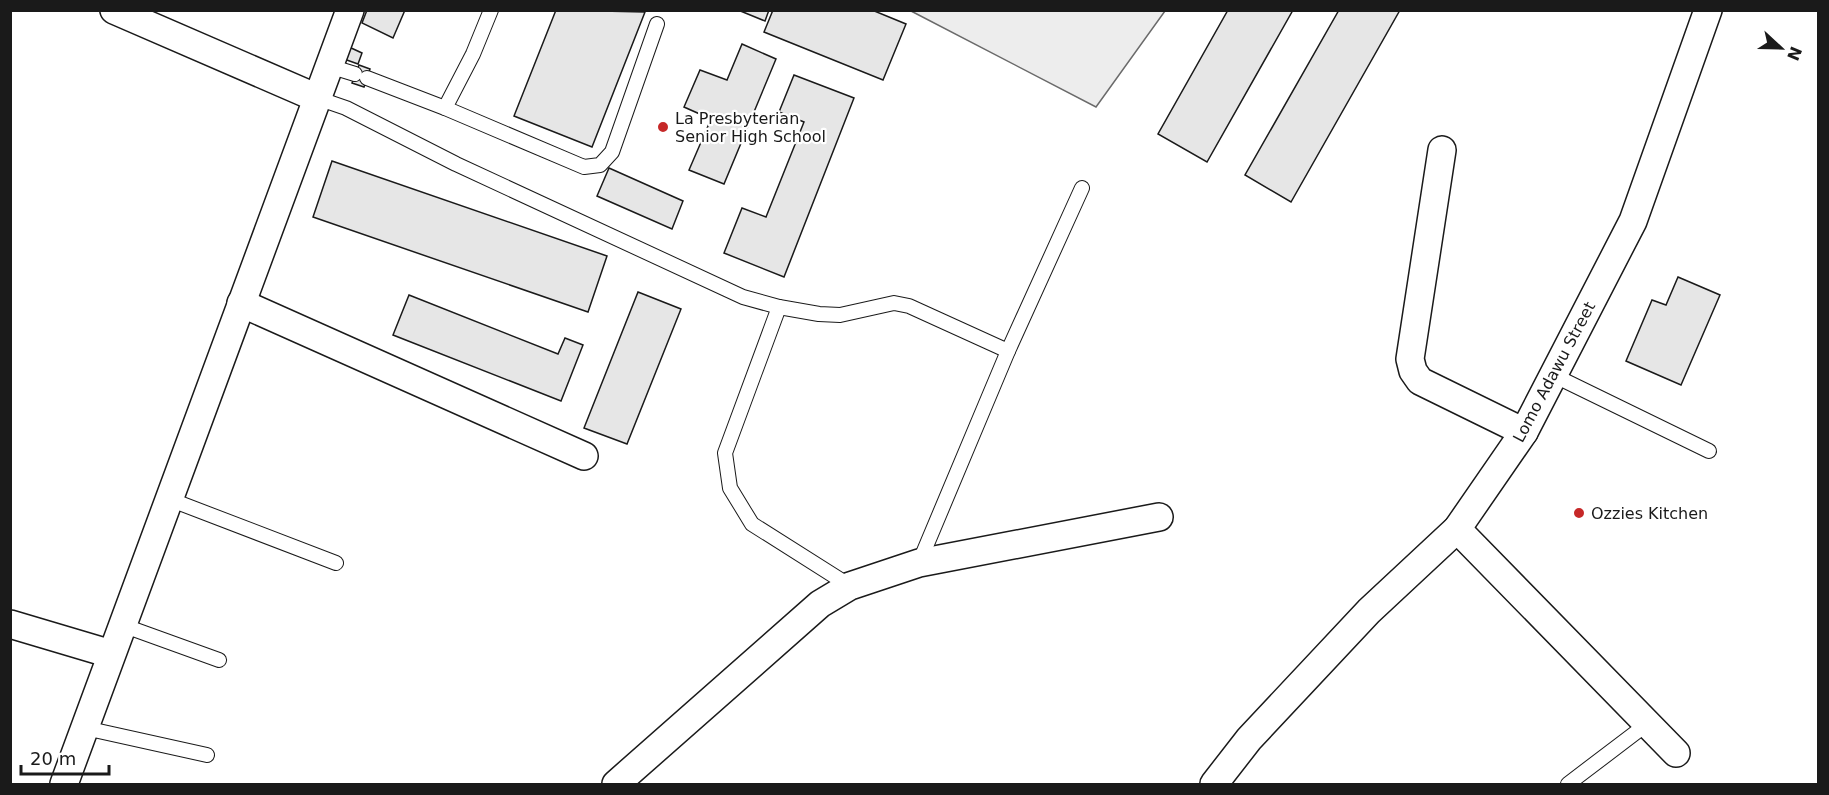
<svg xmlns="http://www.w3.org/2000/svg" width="1829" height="795" font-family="'DejaVu Sans',sans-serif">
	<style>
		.built { fill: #ededed; stroke: #6a6a6a; stroke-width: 1.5 }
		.building { fill: #e6e6e6; stroke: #1a1a1a; stroke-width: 1.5 }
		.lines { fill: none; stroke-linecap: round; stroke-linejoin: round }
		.service-casing { stroke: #1a1a1a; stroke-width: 16 }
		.minor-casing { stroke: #1a1a1a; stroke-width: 30 }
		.service { stroke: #fff; stroke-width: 14 }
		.minor { stroke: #fff; stroke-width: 27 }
		.poi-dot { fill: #c62828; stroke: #fff; stroke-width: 2 }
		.labels { text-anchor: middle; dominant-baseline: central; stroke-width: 4.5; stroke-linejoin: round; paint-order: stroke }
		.poi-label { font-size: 16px; fill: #1a1a1a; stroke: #fff; text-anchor: start }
		.street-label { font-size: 16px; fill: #1a1a1a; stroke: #fff }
	</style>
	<rect width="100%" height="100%" fill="#fff"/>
	<path class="built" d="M911,11H1165L1096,107Z"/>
	<g class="building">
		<path d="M367,10H405L393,38L362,23Z"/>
		<path d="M556,10L645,12L592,147L514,116Z"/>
		<path d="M738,10H769L765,21Z"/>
		<path d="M773,10H872L906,24L883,80L764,32Z"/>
		<path d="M1228,10H1293L1207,162L1158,134Z"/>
		<path d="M1339,10H1400L1291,202L1245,175Z"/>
		<path d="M742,44L776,59L724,184L689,170L711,119L684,107L700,70L727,80Z"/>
		<path d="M349,47L362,53L358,64L344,59Z"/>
		<path d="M359,65L370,69L364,87L352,83Z"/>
		<path d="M794,75L854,98L784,277L724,253L742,208L766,217L804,122L779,112Z"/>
		<path d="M332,161L607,256L588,312L313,217Z"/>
		<path d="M609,168L683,201L672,229L597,196Z"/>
		<path d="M1678,277L1720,295L1681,385L1626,361L1652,300L1666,305Z"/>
		<path d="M638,292L681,309L627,444L584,428Z"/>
		<path d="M409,295L558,354L565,338L583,345L561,401L393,335Z"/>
	</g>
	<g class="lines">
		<defs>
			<g id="service">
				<path d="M329,66L355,74"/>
				<path d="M367,78L445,108L584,167L600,165L612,152L657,24"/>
				<path d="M317,98L346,108L456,164L743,297L779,307L725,453L730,488L752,524L850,586"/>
				<path d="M445,108L473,54L491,10"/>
				<path d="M779,307L819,314L840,315L894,303L909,306L1008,351"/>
				<path d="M1553,375L1709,451"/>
				<path d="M169,499L336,563"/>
				<path d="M919,563L1008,351L1082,188"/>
				<path d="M122,625L219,660"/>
				<path d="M85,728L207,755"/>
				<path d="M1568,784L1647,724"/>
			</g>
			<g id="minor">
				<path d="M114,10L317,98"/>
				<path d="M1442,150L1410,359L1413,371L1420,381L1524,432"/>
				<path d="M241,303L584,456"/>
				<path d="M1457,529L1676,753"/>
				<path d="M10,624L111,654"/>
				<path d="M64,784L350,10"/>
				<path d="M616,784L820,604L850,586L919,563L1159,517"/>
				<path d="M1214,784L1249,739L1369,611L1457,529L1524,432L1633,221L1708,10"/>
			</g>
		</defs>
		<use href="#service" class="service-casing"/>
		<use href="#minor" class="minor-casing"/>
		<use href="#service" class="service"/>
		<use href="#minor" class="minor"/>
	</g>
	<g class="poi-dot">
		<circle cx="663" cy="127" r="6"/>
		<circle cx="1579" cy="513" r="6"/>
	</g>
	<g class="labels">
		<g class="poi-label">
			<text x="675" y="118">La Presbyterian<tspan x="675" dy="18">Senior High School</tspan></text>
			<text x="1591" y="513">Ozzies Kitchen</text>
		</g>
		<g class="street-label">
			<text transform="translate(1554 372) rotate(-62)">Lomo Adawu Street</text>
		</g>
	</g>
	<rect width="1829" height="795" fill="none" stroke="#1a1a1a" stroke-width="24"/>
	<g transform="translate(1781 48) rotate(112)" stroke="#ffffff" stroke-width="4.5" paint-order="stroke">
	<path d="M0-4.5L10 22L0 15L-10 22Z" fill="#1a1a1a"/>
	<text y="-9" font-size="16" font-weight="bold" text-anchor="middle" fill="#1a1a1a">N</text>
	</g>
	<path d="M21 765v9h88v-9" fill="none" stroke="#1a1a1a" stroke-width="3"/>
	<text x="30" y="765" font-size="18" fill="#1a1a1a" stroke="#ffffff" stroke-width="4.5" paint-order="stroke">20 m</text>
</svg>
